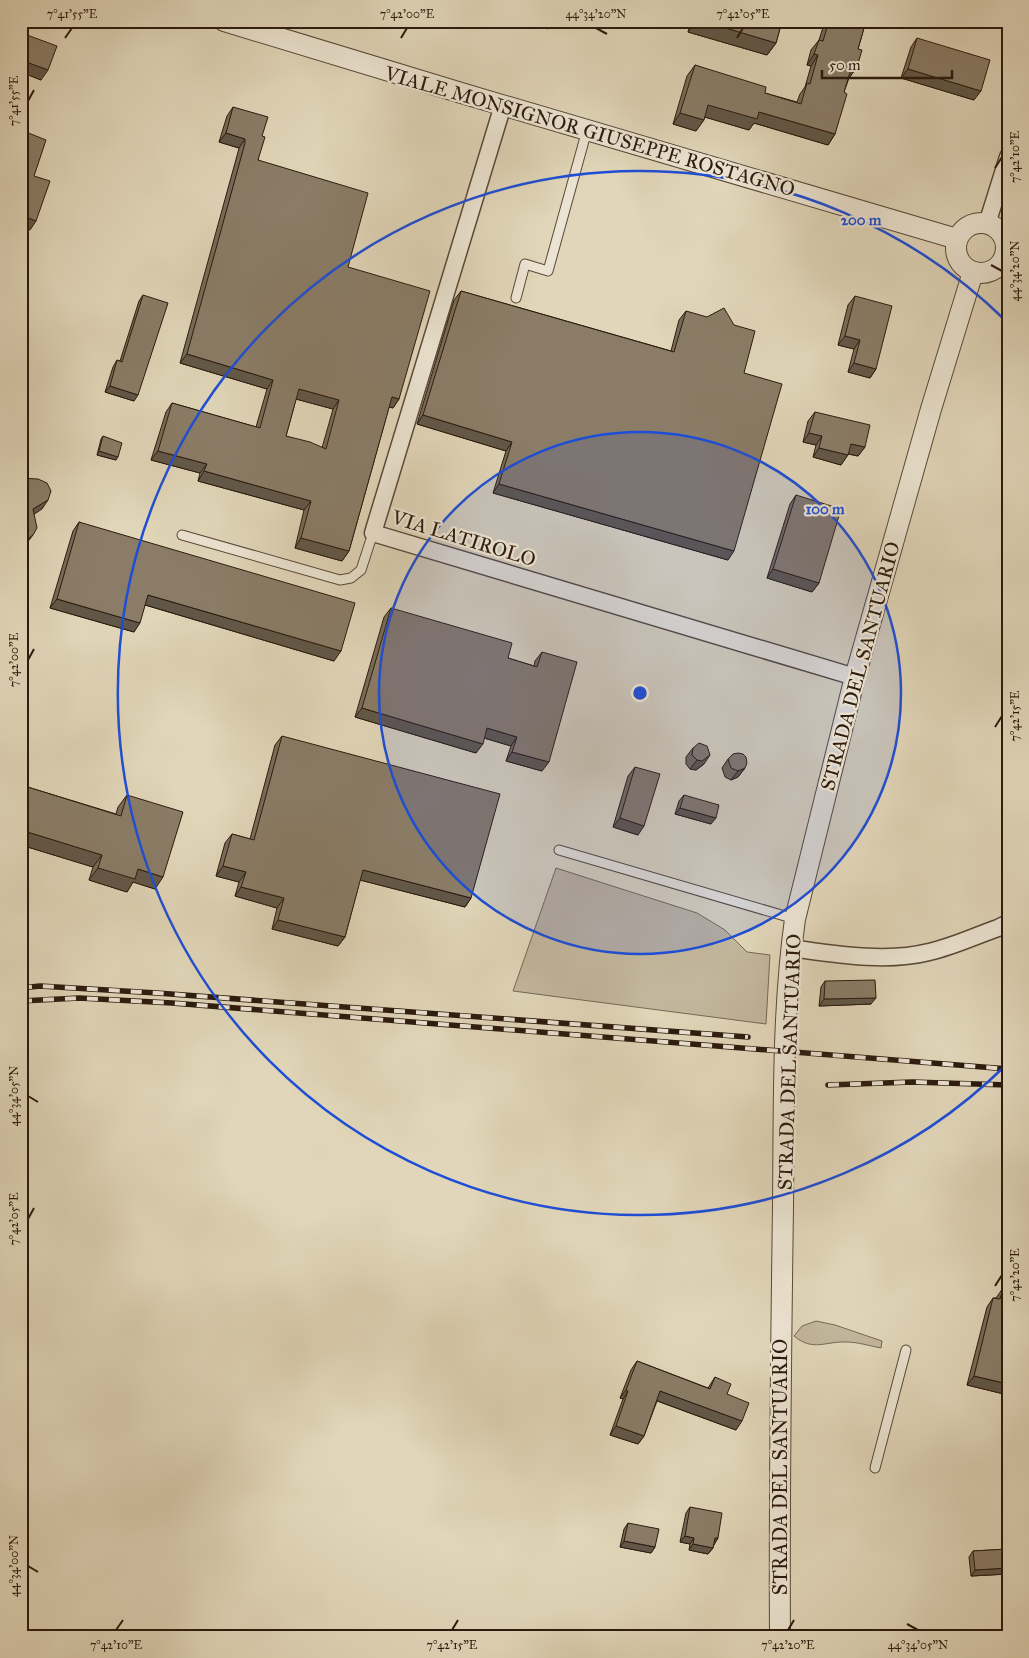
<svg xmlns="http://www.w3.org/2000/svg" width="1029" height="1658" font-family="'IM FELL Great Primer',serif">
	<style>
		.green { fill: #c2b69c; stroke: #766855 }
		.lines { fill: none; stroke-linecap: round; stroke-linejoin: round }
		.service-casing { stroke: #584939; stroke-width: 11 }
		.minor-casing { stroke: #584939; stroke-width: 19 }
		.tertiary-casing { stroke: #584939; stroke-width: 22 }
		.service { stroke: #ece4d2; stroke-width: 9 }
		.minor { stroke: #ece4d2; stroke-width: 16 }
		.tertiary { stroke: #ece4d2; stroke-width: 20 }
		.rail-casing { stroke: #2b1a0e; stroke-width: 5.5 }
		.rail { stroke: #ece4d2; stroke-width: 4; stroke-dasharray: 11; stroke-linecap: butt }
		.wall { fill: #776b59; stroke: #2b1a0e; fill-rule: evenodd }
		.shaded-wall { fill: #615748; stroke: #2b1a0e }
		.building { fill: #8a7c67; stroke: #2b1a0e; fill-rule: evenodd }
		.ticks { fill: none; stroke: #2b1a0e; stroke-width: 2 }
		.ring { fill: none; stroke: #1d4ed8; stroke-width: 2.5 }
		.labels { text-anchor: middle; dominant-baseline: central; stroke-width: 4.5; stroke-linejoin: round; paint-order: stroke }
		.street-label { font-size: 20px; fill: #2b1a0e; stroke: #ece4d2 }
		.centre { fill: #1d4ed8; stroke: #ece4d2; stroke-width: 2.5 }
		.ring-label { font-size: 15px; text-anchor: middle; font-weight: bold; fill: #1d4ed8; stroke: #ece4d2; stroke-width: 4.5; stroke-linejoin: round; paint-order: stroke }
		.neatline { fill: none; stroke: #2b1a0e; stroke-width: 2 }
		.ticks-label { font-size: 12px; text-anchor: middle; fill: #2b1a0e }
	</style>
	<rect width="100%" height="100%" fill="#e1d6b9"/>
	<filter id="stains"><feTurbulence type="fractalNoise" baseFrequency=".004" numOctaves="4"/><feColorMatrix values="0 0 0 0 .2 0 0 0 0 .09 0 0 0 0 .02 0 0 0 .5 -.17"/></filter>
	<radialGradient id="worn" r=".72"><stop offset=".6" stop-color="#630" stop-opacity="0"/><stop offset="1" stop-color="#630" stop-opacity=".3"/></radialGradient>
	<g class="green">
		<path d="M556,868L697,913L725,930L747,952L770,955L766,1024L513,991Z"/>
		<path d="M816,1321L835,1325L882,1341L881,1348C870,1346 858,1342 846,1342C826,1341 813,1352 794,1336L802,1326Z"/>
	</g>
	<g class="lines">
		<defs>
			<g id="service">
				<path d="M516,298L525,264L548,271L587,130"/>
				<path d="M182,535L340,580L351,578L361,570L373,533"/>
				<path d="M559,850L795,919"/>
				<path d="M875,1468L906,1350"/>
			</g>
			<g id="minor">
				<path d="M503,105L373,533L855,677"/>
				<path d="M987,224L1008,157"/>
				<path d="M1006,253L1008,254"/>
				<path d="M791,948C835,954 886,963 929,952C952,947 975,936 998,928L1008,923"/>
			</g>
			<g id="tertiary">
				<path d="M224,21L468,95L957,239"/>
				<circle cx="981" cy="248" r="25"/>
				<path d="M780,1637C779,1493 781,1349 783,1206C784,1110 782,1013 795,919L855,677L931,409L973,272"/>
			</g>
		</defs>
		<use href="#service" class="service-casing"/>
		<use href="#minor" class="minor-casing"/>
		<use href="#tertiary" class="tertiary-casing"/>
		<use href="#service" class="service"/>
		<use href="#minor" class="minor"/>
		<use href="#tertiary" class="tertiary"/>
		<defs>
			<g id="rail">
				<path d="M21,988L40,986L157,993L748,1037"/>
				<path d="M21,1001L79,998L172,1003L1008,1069"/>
				<path d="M828,1085L912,1082L1008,1085"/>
			</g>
		</defs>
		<use href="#rail" class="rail-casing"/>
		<use href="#rail" class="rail"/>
	</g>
	<g class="wall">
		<path d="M691,21H782L776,43L767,55L688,32Z"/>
		<path d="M825,21H866L858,49L857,67L849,78L844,92L835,134L828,145L754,123L749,130L705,117L696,131L673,124L687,76L695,65L765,93L797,102L800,94L805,87L811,66L807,65L811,50L819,40Z"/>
		<path d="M27,35L41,80L21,72V44Z"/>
		<path d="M917,38L974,100L901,78L911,47Z"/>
		<path d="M233,107L262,136L258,160L348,267L399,399L393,408L389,407L349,551L342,561L295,548L304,510L198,481L200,473L151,460L166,412L172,403L256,427L267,389L180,363L238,152L239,148L219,142L227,116ZM296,399L333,409L322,448L286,436Z"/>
		<path d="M461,291L671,351L679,320L686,311L744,373L728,560L493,493L506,451L417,424L454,300Z"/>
		<path d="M143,295L134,401L105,392L113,367L117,360L120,361L139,301Z"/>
		<path d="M855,296L876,369L870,378L848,372L854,349L838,345L848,305Z"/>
		<path d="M815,412L865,447L858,456L848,454L841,465L813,457L816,445L803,442L808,421Z"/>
		<path d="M103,436L116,460L97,455L101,439Z"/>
		<path d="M796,495L819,583L812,592L767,578L790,504Z"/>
		<path d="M79,522L334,661L145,605L134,632L50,608L73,531Z"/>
		<path d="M391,608L508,658L534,666L535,661L542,652V771L506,761L511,746L484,738L476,753L355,717L384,617Z"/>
		<path d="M282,736L471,898L465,907L360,880L345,937L338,946L272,929L277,908L235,896L239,882L216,876L225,843L232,834L250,839L275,745Z"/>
		<path d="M693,748L704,764L696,770L690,769L686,764V757Z"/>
		<path d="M728,759L745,768L738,777L731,780L725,777L722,768Z"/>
		<path d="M635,767L638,835L613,827L628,776Z"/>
		<path d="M21,785L116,814L118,807L127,795L155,889L133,882L127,892L89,880L93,867L21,845Z"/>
		<path d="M684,795L711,824L675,814L679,801Z"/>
		<path d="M825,981L871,1004L819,1006L821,987Z"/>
		<path d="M1003,1288L1008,1289V1395L967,1385L987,1307L993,1298H996Z"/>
		<path d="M637,1361L708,1388L715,1377L727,1394L736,1430L657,1401L644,1436L638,1444L610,1435L623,1399L620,1398L631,1370Z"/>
		<path d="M690,1507L718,1538L714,1544L713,1548L708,1554L689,1550L690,1544L680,1542L686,1513Z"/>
		<path d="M628,1523L655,1547L651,1553L620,1547L624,1529Z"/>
		<path d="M1008,1549V1574L971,1576L969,1557L973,1551Z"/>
	</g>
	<g class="shaded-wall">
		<path d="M529,21H553L548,29L527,23Z"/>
		<path d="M695,21H702L776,43L767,55L688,32Z"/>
		<path d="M814,54L818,55L811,66L807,65Z"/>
		<path d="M21,60L48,70L41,80L21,72Z"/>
		<path d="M852,66L857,67L849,78L845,77Z"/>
		<path d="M908,69L981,91L974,100L901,78Z"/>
		<path d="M708,105L759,112L835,134L828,145L754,123L749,130L701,116Z"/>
		<path d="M680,113L704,120L696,131L673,124Z"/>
		<path d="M226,133L245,139L239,148L219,142Z"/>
		<path d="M21,215L36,221L30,230L21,226Z"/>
		<path d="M845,336L860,340L854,349L838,345Z"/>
		<path d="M187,354L273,380L267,389L180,363Z"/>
		<path d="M854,363L876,369L870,378L848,372Z"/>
		<path d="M110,386L138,395L134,401L105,392Z"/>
		<path d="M299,389L339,400L333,409L292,398Z"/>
		<path d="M392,397L399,399L393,408L386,406Z"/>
		<path d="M423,415L512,442L506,451L417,424Z"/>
		<path d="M809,433L822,436L816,445L803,442Z"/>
		<path d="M851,444L865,447L858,456L844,453Z"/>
		<path d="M819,448L848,455L841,465L813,457Z"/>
		<path d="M99,451L118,457L116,460L97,455Z"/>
		<path d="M158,451L207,464L200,473L151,460Z"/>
		<path d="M204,471L311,501L304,510L198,481Z"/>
		<path d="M499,484L734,551L728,560L493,493Z"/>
		<path d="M48,500L42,509L27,519L33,509Z"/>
		<path d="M33,535L26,544L21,547V539Z"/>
		<path d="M301,538L349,551L342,561L295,548Z"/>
		<path d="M773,569L819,583L812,592L767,578Z"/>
		<path d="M148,595L341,651L334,661L142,604Z"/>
		<path d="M57,599L140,623L134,632L50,608Z"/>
		<path d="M362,708L483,744L476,753L355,717Z"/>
		<path d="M487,728L517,737L511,746L481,737Z"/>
		<path d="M512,752L549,762L542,771L506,761Z"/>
		<path d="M710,755L704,764L696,770L690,769L697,760Z"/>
		<path d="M745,768L738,777L731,780L738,771Z"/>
		<path d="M680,808L716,818L711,824L675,814Z"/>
		<path d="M620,818L644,826L638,835L613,827Z"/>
		<path d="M21,830L102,855L93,867L21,845Z"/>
		<path d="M223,866L246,872L239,882L216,876Z"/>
		<path d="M98,868L138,869L163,877L155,889L133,882L127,892L89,880Z"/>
		<path d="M363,870L471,898L465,907L356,879Z"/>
		<path d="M241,887L284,898L277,908L235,896Z"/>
		<path d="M278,920L345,937L338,946L272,929Z"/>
		<path d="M876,998L871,1004L819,1006L824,999Z"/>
		<path d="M974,1376L1008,1384V1395L967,1385Z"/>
		<path d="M626,1390L628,1391L623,1399L620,1398Z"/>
		<path d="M660,1391L742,1421L736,1430L655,1400Z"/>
		<path d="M616,1426L644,1436L638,1444L610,1435Z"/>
		<path d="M685,1536L694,1538L690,1544L680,1542Z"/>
		<path d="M715,1538H718L714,1545L711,1544Z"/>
		<path d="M624,1541L655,1547L651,1553L620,1547Z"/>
		<path d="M693,1544L713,1548L708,1554L689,1550Z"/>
		<path d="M1008,1568V1574L971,1576L975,1570Z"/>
	</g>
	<g class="building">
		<path d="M702,21H782L776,43Z"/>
		<path d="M829,21H866L858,49L862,50L857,67L852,66L844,92L847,94L835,134L759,112L757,119L708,105L704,120L680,113L695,65L766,87L765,93L801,104L807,83L810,84L818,55L814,54L819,40L823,41Z"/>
		<path d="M27,35L57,46L48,70L21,60V52Z"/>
		<path d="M917,38L990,60L981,91L908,69Z"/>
		<path d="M233,107L268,117L262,136L265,137L258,160L368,193L348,267L430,291L399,399L392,397L349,551L301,538L311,501L204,471L207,464L158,451L172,403L260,428L273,380L187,354L245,143V139L226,133ZM299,389L339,400L326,449L310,442L286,436Z"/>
		<path d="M21,130L46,140L34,176L50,181L36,221L21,215Z"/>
		<path d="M461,291L674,352L686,311L707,317L724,308L734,325L755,331L744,373L782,384L734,551L499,484L512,442L423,415Z"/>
		<path d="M143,295L168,303L138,395L110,386L117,360L122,362Z"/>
		<path d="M855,296L892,306L876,369L854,363L860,340L845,336Z"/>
		<path d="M815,412L870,425L865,447L851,444L848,455L819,448L822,436L809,433Z"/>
		<path d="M103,436L122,443L118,457L99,451Z"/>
		<path d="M21,478L38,479L47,483L51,491L48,500L33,509L37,528L33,535L29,538L21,539Z"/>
		<path d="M796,495L841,509L819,583L773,569Z"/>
		<path d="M79,522L355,603L341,651L148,595L140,623L57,599Z"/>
		<path d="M21,588L26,590L21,602Z"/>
		<path d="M391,608L512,643L508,658L537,667L542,652L577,662L549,762L512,752L517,737L487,728L483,744L362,708Z"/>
		<path d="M282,736L500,794L471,898L363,870L345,937L278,920L284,898L241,887L246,872L223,866L232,834L254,840Z"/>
		<path d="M699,743L707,746L710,755L702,761L697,760L692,755L693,748Z"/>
		<path d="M738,753L743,754L746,757L747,763L745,768L738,771L731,768L728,759L733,754Z"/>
		<path d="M635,767L660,774L644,826L620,818Z"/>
		<path d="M21,785L121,816L127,795L183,812L163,877L138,869L135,879L98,868L102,855L21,830Z"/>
		<path d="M684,795L719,805L716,818L680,808Z"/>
		<path d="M875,980L876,998L824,999L825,981Z"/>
		<path d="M1003,1288L1008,1289V1384L974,1376L993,1298L1000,1299Z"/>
		<path d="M637,1361L710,1389L715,1377L731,1384L727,1394L749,1403L742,1421L660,1391L644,1436L616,1426L628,1391L626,1390Z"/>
		<path d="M690,1507L722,1513L718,1538H715L713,1548L693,1544L694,1538L685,1536Z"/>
		<path d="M628,1523L659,1529L655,1547L624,1541Z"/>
		<path d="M1008,1549V1568L975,1570L973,1551Z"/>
	</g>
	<path class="ticks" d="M596,28L607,34M65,38L72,28M401,38L407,28M737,38L743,28M28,101L34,90M995,168L1002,157M991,265L1002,271M28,660L34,649M995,727L1002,716M28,1096L38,1102M28,1219L34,1208M995,1286L1002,1275M28,1566L38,1572M907,1624L918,1630M116,1630L123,1620M452,1630L458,1620M788,1630L794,1620"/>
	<circle cx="640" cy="693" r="261" fill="#1d4ed8" fill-opacity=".12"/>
	<g class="ring">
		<circle cx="640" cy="693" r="261"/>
		<path d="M1006 1065A522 522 0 1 1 1006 321"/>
	</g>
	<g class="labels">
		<g class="street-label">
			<text transform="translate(590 131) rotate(16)">VIALE MONSIGNOR GIUSEPPE ROSTAGNO</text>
			<text transform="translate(464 538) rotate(17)">VIA LATIROLO</text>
			<text transform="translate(860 666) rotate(-75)">STRADA DEL SANTUARIO</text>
			<text transform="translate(789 1062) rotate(-88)">STRADA DEL SANTUARIO</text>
			<text transform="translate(780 1467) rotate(-90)">STRADA DEL SANTUARIO</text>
		</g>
	</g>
	<circle cx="640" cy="693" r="8" class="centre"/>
	<g class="ring-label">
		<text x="861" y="225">200 m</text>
		<text x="825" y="514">100 m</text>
	</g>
	<rect width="1029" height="1658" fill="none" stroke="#e1d6b9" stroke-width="55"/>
	<path d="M822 70v8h130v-8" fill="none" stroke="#2b1a0e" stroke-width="2.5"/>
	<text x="829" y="70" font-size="15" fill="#2b1a0e" stroke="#ece4d2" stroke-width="4" paint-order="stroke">50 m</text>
	<rect x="28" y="28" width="974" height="1602" class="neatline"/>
	<g class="ticks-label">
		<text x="72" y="18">7°41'55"E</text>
		<text x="407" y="18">7°42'00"E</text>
		<text x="596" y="18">44°34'20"N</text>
		<text x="743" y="18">7°42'05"E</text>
		<text transform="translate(14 101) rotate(-90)" y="4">7°41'55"E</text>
		<text transform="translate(1015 157) rotate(-90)" y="4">7°42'10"E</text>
		<text transform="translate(1015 271) rotate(-90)" y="4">44°34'20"N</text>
		<text transform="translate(14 660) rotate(-90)" y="4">7°42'00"E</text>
		<text transform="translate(1015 716) rotate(-90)" y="4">7°42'15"E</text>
		<text transform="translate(14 1096) rotate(-90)" y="4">44°34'05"N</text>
		<text transform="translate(14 1219) rotate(-90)" y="4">7°42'05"E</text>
		<text transform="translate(1015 1275) rotate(-90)" y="4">7°42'20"E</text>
		<text transform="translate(14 1566) rotate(-90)" y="4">44°34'00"N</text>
		<text x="116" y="1649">7°42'10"E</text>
		<text x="452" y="1649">7°42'15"E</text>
		<text x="788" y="1649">7°42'20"E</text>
		<text x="918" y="1649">44°34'05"N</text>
	</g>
	<rect width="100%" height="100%" filter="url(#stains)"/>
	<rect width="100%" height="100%" fill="url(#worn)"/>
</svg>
